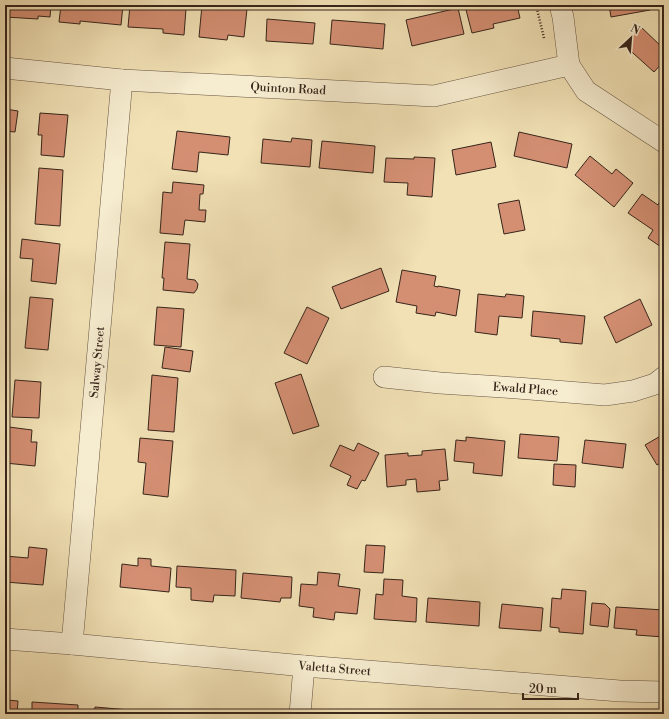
<svg xmlns="http://www.w3.org/2000/svg" width="669" height="719" font-family="'Libre Bodoni',serif">
	<style>
		.building { fill: #d48f73; stroke: #37251b }
		.lines { fill: none; stroke-linecap: round; stroke-linejoin: round }
		.minor-casing { stroke: #665442; stroke-width: 22 }
		.path { stroke: #37251b; stroke-width: 2.5; stroke-dasharray: 1 2; stroke-linecap: butt }
		.minor { stroke: #f6eccf; stroke-width: 21 }
		.labels { text-anchor: middle; dominant-baseline: central; stroke-width: 4; stroke-linejoin: round; paint-order: stroke }
		.street-label { font-size: 12px; fill: #37251b; stroke: #f6eccf }
	</style>
	<rect width="100%" height="100%" fill="#f1e1b5"/>
	<filter id="stains"><feTurbulence type="fractalNoise" baseFrequency=".005" numOctaves="4"/><feColorMatrix values="0 0 0 0 .2 0 0 0 0 .09 0 0 0 0 .02 0 0 0 .5 -.17"/></filter>
	<radialGradient id="worn" r=".72"><stop offset=".6" stop-color="#630" stop-opacity="0"/><stop offset="1" stop-color="#630" stop-opacity=".3"/></radialGradient>
	<g class="building">
		<path d="M5,5H51L50,17L38,16V19L5,17Z"/>
		<path d="M61,5H123L121,25L80,21V24L59,22Z"/>
		<path d="M130,5L186,9L184,35L163,33V29L128,27Z"/>
		<path d="M202,5L247,9L244,37L228,35L227,40L199,37Z"/>
		<path d="M468,5H517L520,18L493,24L494,28L472,33L465,6Z"/>
		<path d="M609,5H649L650,10L611,17Z"/>
		<path d="M458,8L464,34L412,46L406,20Z"/>
		<path d="M267,19L315,23L313,44L266,41Z"/>
		<path d="M332,20L385,24L383,49L330,44Z"/>
		<path d="M640,26L664,49V61L654,72L623,44Z"/>
		<path d="M5,109L18,111L15,132L5,131Z"/>
		<path d="M40,113L68,115L64,157L41,155L42,135H38Z"/>
		<path d="M177,131L230,137L228,155L199,152L197,172L172,169Z"/>
		<path d="M519,132L572,144L567,168L514,156Z"/>
		<path d="M292,138L312,140L310,167L261,163L263,139L291,142Z"/>
		<path d="M322,141L375,146L373,173L319,168Z"/>
		<path d="M491,142L496,167L456,175L452,150Z"/>
		<path d="M590,156L612,174L616,169L633,183L614,207L575,175Z"/>
		<path d="M414,157L435,158L432,197L407,195L408,183L384,182L386,158L414,159Z"/>
		<path d="M39,168L63,170L60,226L35,224Z"/>
		<path d="M173,182L204,185L203,194H200L199,210H206L205,222L185,220L183,235L160,233L163,192L172,193Z"/>
		<path d="M642,194L658,205L660,201L664,204V249L648,238L653,230L628,213Z"/>
		<path d="M519,200L525,230L504,234L498,204Z"/>
		<path d="M22,239L60,244L56,284L31,281L33,259L20,258Z"/>
		<path d="M165,242L190,244L187,279L195,280L198,284L197,289L194,293L163,290L164,278H162Z"/>
		<path d="M381,268L389,291L341,309L332,287Z"/>
		<path d="M402,270L436,276L434,286L438,287V286L460,290L456,316L436,312L435,316L416,313L417,306L396,302Z"/>
		<path d="M478,294L505,297L506,294L524,296L522,318L499,316L497,335L475,332Z"/>
		<path d="M30,297L53,299L48,350L25,348Z"/>
		<path d="M640,299L652,325L616,343L604,317Z"/>
		<path d="M157,307L184,309L181,347L154,345Z"/>
		<path d="M307,307L329,318L307,364L284,353Z"/>
		<path d="M533,311L585,316L582,344L560,342V339L531,336Z"/>
		<path d="M165,347L193,351L190,372L162,368Z"/>
		<path d="M301,374L319,426L293,434L275,383Z"/>
		<path d="M152,375L178,378L174,432L148,430Z"/>
		<path d="M15,380L41,382L39,418L12,417Z"/>
		<path d="M9,427L32,430L31,442H37L35,466L5,463Z"/>
		<path d="M520,434L559,437L557,461L518,458Z"/>
		<path d="M664,434V461L657,465L645,445Z"/>
		<path d="M466,437L505,441L502,476L473,473L474,463L454,461L456,440L466,441Z"/>
		<path d="M140,438L173,441L168,497L143,494L146,463L138,462Z"/>
		<path d="M585,440L626,444L623,468L582,463Z"/>
		<path d="M358,443L379,453L365,481L362,480L357,489L347,485L351,476L330,466L340,445L354,451Z"/>
		<path d="M445,449L448,480L439,481L440,490L417,492L416,479L406,480V485L387,487L385,455L408,453V456L422,455V451Z"/>
		<path d="M554,464L576,465L575,487L553,485Z"/>
		<path d="M366,545L385,546L383,573L364,572Z"/>
		<path d="M29,547L47,549L43,585L5,582V556L28,558Z"/>
		<path d="M138,558L151,559V566L171,568L169,592L120,587L122,564L138,566Z"/>
		<path d="M177,566L236,570L235,596L214,595L213,602L191,600V588L176,587Z"/>
		<path d="M318,572L340,574L338,586L360,589L357,614L335,612L334,620L313,617L314,608L299,606L301,584L317,585Z"/>
		<path d="M243,573L292,577L291,598H281L280,602L241,598Z"/>
		<path d="M384,579L403,580L402,596L417,598L416,622L374,619L376,594L383,595Z"/>
		<path d="M562,589L586,591L583,634L559,632V628L550,627L552,598L561,599Z"/>
		<path d="M428,598L480,602L479,626L426,622Z"/>
		<path d="M592,603L605,604L610,609L608,627L590,625Z"/>
		<path d="M502,604L543,608L541,631L499,628Z"/>
		<path d="M616,607L664,610V637L636,635L637,630L614,628Z"/>
		<path d="M5,696H6L7,700L18,701L17,714H5Z"/>
		<path d="M32,702L78,705V714H32Z"/>
		<path d="M95,707L141,711L140,714H94Z"/>
		<path d="M175,710H181V714H159V712L174,713Z"/>
	</g>
	<g class="lines">
		<defs>
			<g id="minor">
				<path d="M560,5L563,17L569,65L586,91L664,142"/>
				<path id="s1" d="M5,68L122,80L434,96L569,65"/>
				<path id="s2" d="M384,377L440,383L517,388L605,395L633,391L655,384L664,377"/>
				<path id="s3" d="M5,639L72,644L304,666L620,691L664,692"/>
				<path id="s4" d="M72,644L122,80"/>
				<path d="M300,714L304,666"/>
			</g>
		</defs>
		<use href="#minor" class="minor-casing"/>
		<path class="path" d="M536,5L544,38"/>
		<use href="#minor" class="minor"/>
	</g>
	<g class="labels">
		<g class="street-label">
			<text stroke="none"><textPath href="#s1" startOffset="284">Quinton Road</textPath></text>
			<text stroke="none"><textPath href="#s4" startOffset="283">Salway Street</textPath></text>
			<text stroke="none"><textPath href="#s2" startOffset="142">Ewald Place</textPath></text>
			<text stroke="none"><textPath href="#s3" startOffset="331">Valetta Street</textPath></text>
		</g>
	</g>
	<rect width="669" height="719" fill="none" stroke="#f1e1b5" stroke-width="20"/>
	<rect x="6" y="6" width="657" height="707" fill="none" stroke="#37251b" stroke-width="2"/>
	<rect x="10" y="10" width="649" height="699" fill="none" stroke="#37251b"/>
	<g transform="translate(631 38) rotate(26)" stroke="#f6eccf" stroke-width="3" paint-order="stroke">
	<path d="M0-3L7 15L0 10L-7 15Z" fill="#37251b"/>
	<text y="-6" font-size="11" font-weight="bold" text-anchor="middle" fill="#37251b">N</text>
	</g>
	<path d="M523 693v6h55v-6" fill="none" stroke="#37251b" stroke-width="2"/>
	<text x="529" y="693" font-size="12" fill="#37251b" stroke="#f6eccf" stroke-width="3" paint-order="stroke">20 m</text>
	<rect width="100%" height="100%" filter="url(#stains)"/>
	<rect width="100%" height="100%" fill="url(#worn)"/>
</svg>
